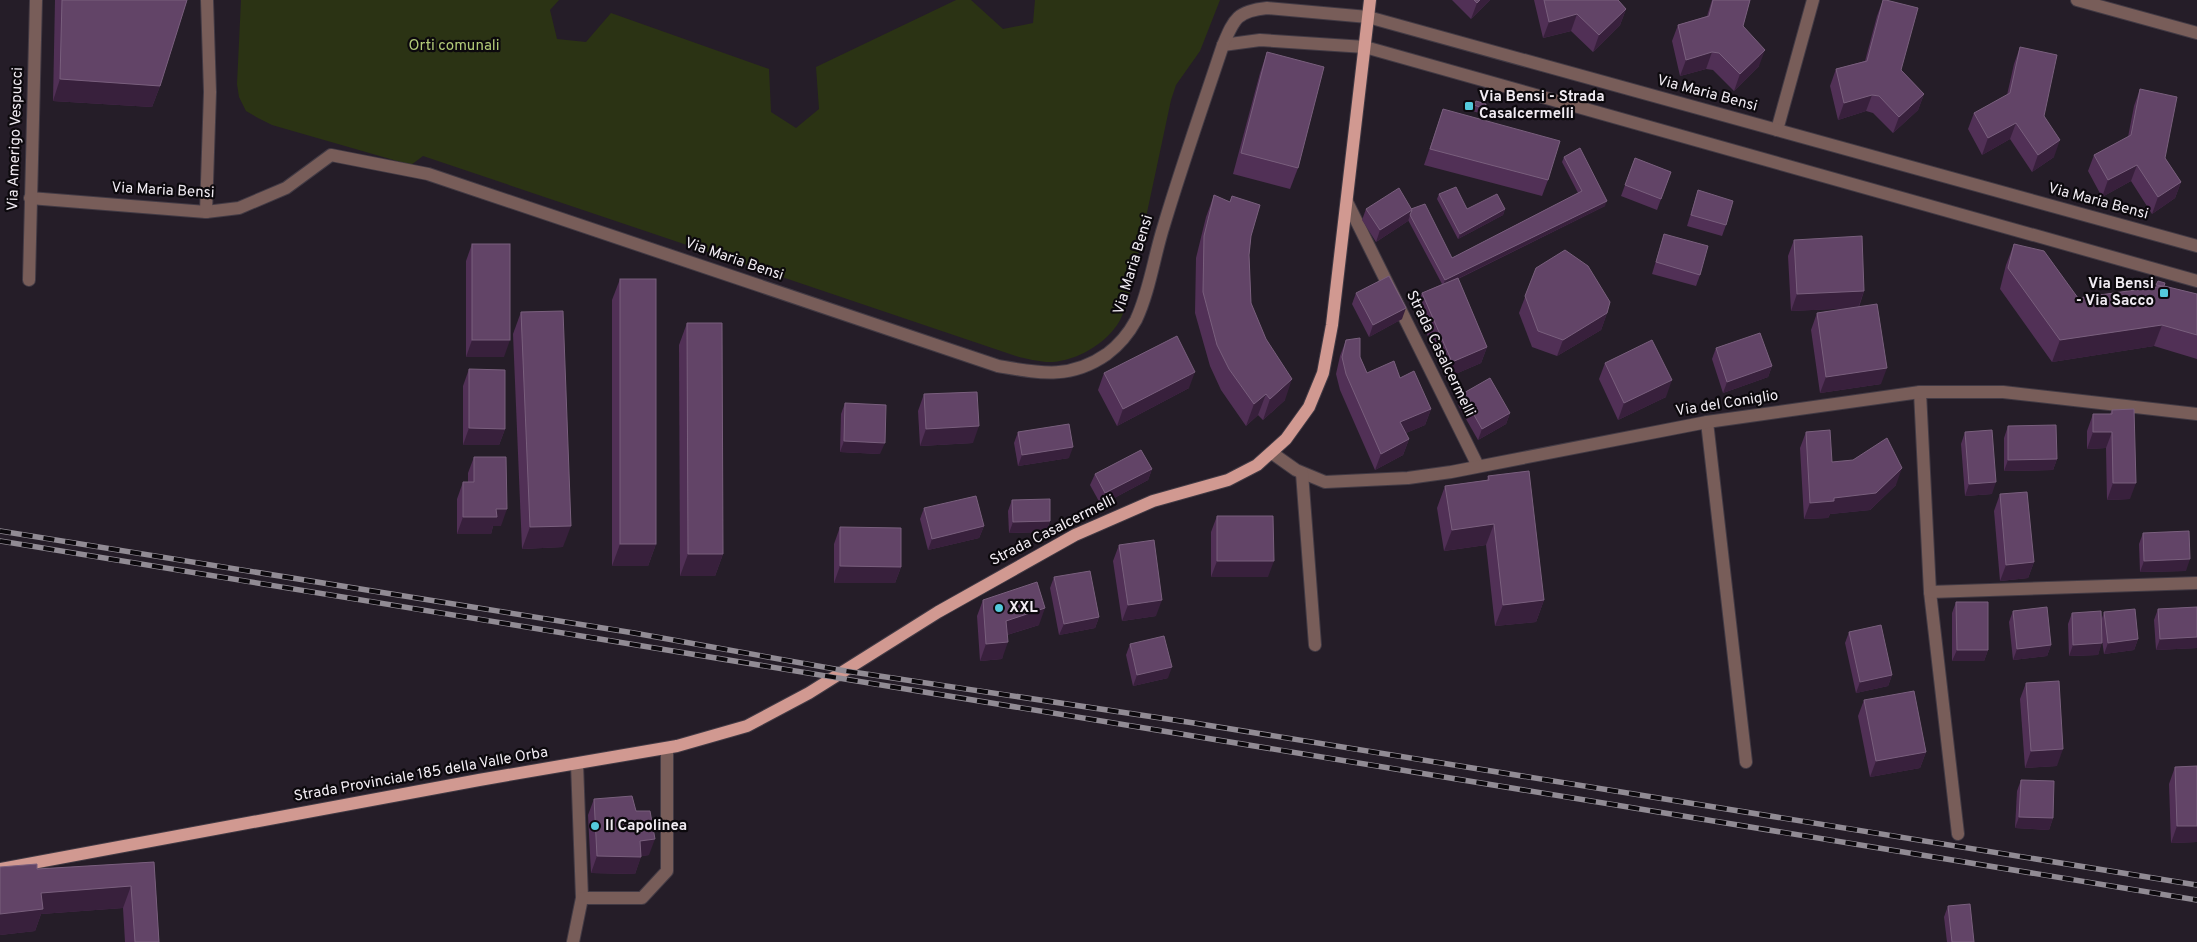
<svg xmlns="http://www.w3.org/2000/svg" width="2197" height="942" font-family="Overpass,sans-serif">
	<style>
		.green { fill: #2b3314 }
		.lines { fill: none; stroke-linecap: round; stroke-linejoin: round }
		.minor-casing { stroke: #423a44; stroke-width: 14 }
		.major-casing { stroke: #423a44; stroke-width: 14 }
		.minor { stroke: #785d59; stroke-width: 12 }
		.major { stroke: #d19991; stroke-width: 12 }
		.rail-casing { stroke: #918b94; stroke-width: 5.5 }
		.rail { stroke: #0c090d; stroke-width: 4; stroke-dasharray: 11; stroke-linecap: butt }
		.wall { fill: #513056 }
		.shaded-wall { fill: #38203c }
		.building { fill: #624467; stroke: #795f7d }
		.poi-dot { fill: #54cadc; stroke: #0c090d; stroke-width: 2 }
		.labels { text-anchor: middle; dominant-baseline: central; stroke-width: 4.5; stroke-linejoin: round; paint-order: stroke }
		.park-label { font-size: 15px; fill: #b2ca78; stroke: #0c090d }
		.street-label { font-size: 15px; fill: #f1ecf3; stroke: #0c090d }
		.poi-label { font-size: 15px; font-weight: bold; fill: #f1ecf3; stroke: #0c090d; text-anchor: start }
	</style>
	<rect width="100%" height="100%" fill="#251d28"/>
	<path class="green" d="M241,0H559L550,10L557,39L586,42L611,13L769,69L771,112L796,128L819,109L816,67L956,0H971L1003,29L1033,23L1035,0H1220L1200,51L1176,85L1171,100L1129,297C1125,308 1122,320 1114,329C1099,348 1071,363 1046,362C1037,361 1028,359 1019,357L423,156L411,165L272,125L258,118L246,111L239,97L237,84Z"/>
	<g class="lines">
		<defs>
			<g id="minor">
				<path d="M2077,0L2197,33"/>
				<path d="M1223,45L1260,40L1365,47L2197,281"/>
				<path d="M1777,130L1813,0"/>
				<path d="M30,198L206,212L239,208L286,188L331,155L428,174L998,366C1039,373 1070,380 1107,354C1119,345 1129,333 1136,320C1150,290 1154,256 1164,225C1182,165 1203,105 1223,45C1234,19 1237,11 1267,8L1368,17L2197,246"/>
				<path d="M1347,202L1478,466"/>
				<path d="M206,212L210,92L207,0"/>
				<path d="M29,280L36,0"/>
				<path d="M1920,392L1930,592L1958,834"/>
				<path d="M1707,422L1746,762"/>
				<path d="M1272,453L1296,470L1325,482L1408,478L1451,472L1707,422L1920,392H2003L2197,414"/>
				<path d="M1302,473L1315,645"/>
				<path d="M1930,592L2197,583"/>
				<path d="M577,764L582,898H642L667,871V748"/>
				<path d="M573,942L582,898"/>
			</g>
			<path id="major" d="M0,869L479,780L677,746L747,726L809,693L938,612L1075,535L1153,501L1228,480L1257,465L1286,439L1309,407L1323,373L1332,325L1370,0"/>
		</defs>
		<use href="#minor" class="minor-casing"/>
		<use href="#major" class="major-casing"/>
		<use href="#minor" class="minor"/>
		<use href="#major" class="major"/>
		<defs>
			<g id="rail">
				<path d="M0,531L634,633L846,671L1194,723L2197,885"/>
				<path d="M0,541L2197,900"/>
			</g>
		</defs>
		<use href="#rail" class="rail-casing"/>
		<use href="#rail" class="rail"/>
	</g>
	<g class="wall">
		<path d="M55,0H187L160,86L152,107L53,101Z"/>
		<path d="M1452,0H1490L1471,19Z"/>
		<path d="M1534,0H1618L1626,9L1620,25L1593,52L1571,31L1543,38Z"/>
		<path d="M1712,0H1750L1743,26L1759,66L1734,91L1713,70L1706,69L1680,76L1672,41L1678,25L1707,16Z"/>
		<path d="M1883,0L1901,70L1924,94L1918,110L1893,133L1873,113L1866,111L1838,120L1830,86L1836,69L1865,61L1877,16Z"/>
		<path d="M2020,47L2044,116L2054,157L2032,172L2010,139L1982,155L1968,129L1974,113L2007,95L2014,64Z"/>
		<path d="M1267,52L1298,168L1290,189L1233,174L1260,73Z"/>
		<path d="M2140,89L2165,158L2181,182L2175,198L2152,214L2131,181L2102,197L2088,171L2094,155L2128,137L2134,106Z"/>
		<path d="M1476,101L1486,104L1483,114L1472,111Z"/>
		<path d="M1443,109L1548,180L1542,196L1424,165Z"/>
		<path d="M1564,157L1605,206L1458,279L1487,347L1481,363L1446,378L1416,309L1422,293L1442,284L1408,220V221L1376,242L1362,220L1366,209H1411L1452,258L1578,193L1562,162Z"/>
		<path d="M1635,158L1671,172L1657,210L1621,196Z"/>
		<path d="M1698,190L1726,225L1722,236L1687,226Z"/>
		<path d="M1439,194L1467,209H1505L1503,215L1458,239L1437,199Z"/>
		<path d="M1214,195L1251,236L1249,255L1251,303L1285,400L1263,420L1258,415L1246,426L1221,390L1210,366L1195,313L1196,258L1206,217Z"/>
		<path d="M1664,234L1700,275L1696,286L1652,274Z"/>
		<path d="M1794,240L1864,291L1859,307L1881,384L1820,393L1811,330L1817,313L1853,308L1791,311L1788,256Z"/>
		<path d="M472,244L504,357H466V261Z"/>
		<path d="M2014,244L2078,298L2156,287L2158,281L2164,286L2197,294V359L2154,346L2052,362L2000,289L2006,265Z"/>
		<path d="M1536,268L1607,313L1601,330L1557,356L1532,347L1519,313Z"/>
		<path d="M620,279L656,544L648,566H612V300Z"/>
		<path d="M1356,293L1402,319L1369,337L1352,304Z"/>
		<path d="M521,312L563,547L522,549L513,334Z"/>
		<path d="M687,323L723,554L715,576H680L679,345Z"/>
		<path d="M1346,340L1360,357L1367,373L1400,378L1431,409L1425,425L1406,433L1409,439L1403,455L1375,470L1340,390L1336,374L1340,356Z"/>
		<path d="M1716,348L1772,366L1768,377L1723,393L1712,359Z"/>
		<path d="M1605,363L1666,397L1618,420L1599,379Z"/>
		<path d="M469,369L505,429L499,445H463V386Z"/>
		<path d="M1104,373L1189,388L1117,426L1098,390Z"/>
		<path d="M924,394L973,443L920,446L918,411Z"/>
		<path d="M1462,394L1510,413L1506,424L1478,440L1458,405Z"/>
		<path d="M845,403L880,454L840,452L841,414Z"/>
		<path d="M2112,410L2130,499L2107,500L2106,448L2087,449V431L2093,414H2110Z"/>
		<path d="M2008,426L2057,459L2053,470L2004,471V438Z"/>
		<path d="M1018,432L1069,458L1018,466L1014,443Z"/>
		<path d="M1806,432L1832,462L1896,485L1870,510L1830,514L1828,518L1804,519L1800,448Z"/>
		<path d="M1965,432L1992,494L1965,496L1961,444Z"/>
		<path d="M474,457L501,526H493L491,534H457V499L463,482H468V473Z"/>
		<path d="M1152,469L1148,480L1101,505L1090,485L1095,474Z"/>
		<path d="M1488,476L1544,600L1536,622L1495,626L1486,545L1444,551L1437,508L1445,486L1487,480Z"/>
		<path d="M2000,494L2034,562L2028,578L2000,581L1994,511Z"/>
		<path d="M1012,500L1050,521L1046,532L1009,533L1008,511Z"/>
		<path d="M924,508L984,526L979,538L928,550L920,519Z"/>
		<path d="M1217,516L1268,577H1211V532Z"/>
		<path d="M840,527L901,567L895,583H834V544Z"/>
		<path d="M2143,533L2186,571L2140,572L2139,544Z"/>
		<path d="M1119,545L1156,616L1122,621L1113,561Z"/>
		<path d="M1054,577L1099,617L1095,628L1059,635L1050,588Z"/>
		<path d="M983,600L1039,625L1007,635L1002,659L980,661L977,616Z"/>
		<path d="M1956,602L1988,650L1984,661H1952V613Z"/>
		<path d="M2197,607V648L2156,650L2154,620L2158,609Z"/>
		<path d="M2013,611L2051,645L2047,656L2013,660L2009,622Z"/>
		<path d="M2104,612L2138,639L2134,650L2104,654L2102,640L2098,655L2069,656L2068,624L2072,613L2101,621Z"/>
		<path d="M1849,632L1892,675L1888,686L1856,693L1845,643Z"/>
		<path d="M1130,644L1168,678L1133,686L1126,655Z"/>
		<path d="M2026,683L2057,766L2025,768L2020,699Z"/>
		<path d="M1864,700L1926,752L1920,768L1870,777L1858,716Z"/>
		<path d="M2197,766V842L2171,843L2169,784L2175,767Z"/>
		<path d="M2021,780L2053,818L2049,830L2015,828L2017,791Z"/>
		<path d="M594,799L636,811L649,855L641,856L635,874L591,873L588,815Z"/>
		<path d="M154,862L159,942H125L123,908L41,914L35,931L0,935V867L37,869Z"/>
		<path d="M1948,906L1974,942H1947L1944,917Z"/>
	</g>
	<g class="shaded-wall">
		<path d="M1480,0H1490L1471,19L1477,3Z"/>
		<path d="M1626,9L1620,25L1593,52L1599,35Z"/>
		<path d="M1577,14L1571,31L1543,38L1549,22Z"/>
		<path d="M1765,50L1759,66L1734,91L1740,74Z"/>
		<path d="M1712,52L1706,69L1680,76L1686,60Z"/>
		<path d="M60,79L160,86L152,107L53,101Z"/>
		<path d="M1924,94L1918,110L1893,133L1899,117Z"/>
		<path d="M1872,95L1866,111L1838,120L1844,103Z"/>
		<path d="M2016,123L2010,139L1982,155L1988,138Z"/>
		<path d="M2060,140L2054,157L2032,172L2038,155Z"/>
		<path d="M2137,165L2131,181L2102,197L2108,180Z"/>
		<path d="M2181,182L2175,198L2152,214L2158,197Z"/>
		<path d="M1607,201L1605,206L1443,286L1445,280Z"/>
		<path d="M1505,209L1503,215L1458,239L1460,234Z"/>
		<path d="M1412,210L1408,221L1376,242L1380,230Z"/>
		<path d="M1864,291L1858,308L1791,311L1797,294Z"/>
		<path d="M1406,308L1402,319L1369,337L1373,325Z"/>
		<path d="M1607,313L1601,330L1557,356L1563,340Z"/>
		<path d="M2162,325L2154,346L2052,362L2060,340Z"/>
		<path d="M472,340H510L504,357H466Z"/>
		<path d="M1487,347L1481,363L1446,378L1452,362Z"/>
		<path d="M1772,366L1768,377L1723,393L1727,382Z"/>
		<path d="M1887,368L1881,384L1820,393L1826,377Z"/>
		<path d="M1195,372L1189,388L1117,426L1123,409Z"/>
		<path d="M1292,379L1285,400L1263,420L1270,399Z"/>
		<path d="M1672,380L1666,397L1618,420L1624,403Z"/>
		<path d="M1266,394L1258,415L1246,426L1254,404Z"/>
		<path d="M1431,409L1425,425L1394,438L1400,422Z"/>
		<path d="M1510,413L1506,424L1478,440L1482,429Z"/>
		<path d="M979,426L973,443L920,446L926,429Z"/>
		<path d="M469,428L505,429L499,445H463Z"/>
		<path d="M2093,432H2112L2106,448L2087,449Z"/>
		<path d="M1409,439L1403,455L1375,470L1381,454Z"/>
		<path d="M844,441L885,443L880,454L840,452Z"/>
		<path d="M1073,447L1069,458L1018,466L1022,455Z"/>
		<path d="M2057,459L2053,470L2004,471L2008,460Z"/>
		<path d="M1902,468L1896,485L1870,510L1830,514L1828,518L1804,519L1810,503L1834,498Z"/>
		<path d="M1152,469L1148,480L1101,505L1105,493Z"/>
		<path d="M1996,482L1992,494L1965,496L1969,484Z"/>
		<path d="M2113,483H2136L2130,499L2107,500Z"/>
		<path d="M496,509H507L501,526H493L491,534H457L463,517Z"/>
		<path d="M1050,521L1046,532L1009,533L1013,522Z"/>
		<path d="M1494,524L1486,545L1444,551L1452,530Z"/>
		<path d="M571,526L563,547L522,549L530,527Z"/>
		<path d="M984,526L979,538L928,550L932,539Z"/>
		<path d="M620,544H656L648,566H612Z"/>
		<path d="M688,554H723L715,576H680Z"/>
		<path d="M2190,559L2186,571L2140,572L2144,561Z"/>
		<path d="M1217,561H1274L1268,577H1211Z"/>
		<path d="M2034,562L2028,578L2000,581L2006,565Z"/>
		<path d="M840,566L901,567L895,583H834Z"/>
		<path d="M1162,600L1156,616L1122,621L1128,605Z"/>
		<path d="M1544,600L1536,622L1495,626L1503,605Z"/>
		<path d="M1045,608L1039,625L1000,637L1006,621Z"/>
		<path d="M1099,617L1095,628L1059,635L1064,624Z"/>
		<path d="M2197,637V648L2156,650L2160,639Z"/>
		<path d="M2138,639L2134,650L2104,654L2108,643Z"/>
		<path d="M1008,642L1002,659L980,661L986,644Z"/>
		<path d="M2102,643L2098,655L2069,656L2073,645Z"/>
		<path d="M2051,645L2047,656L2013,660L2017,649Z"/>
		<path d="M1957,650H1988L1984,661H1952Z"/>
		<path d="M1172,667L1168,678L1133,686L1137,675Z"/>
		<path d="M1892,675L1888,686L1856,693L1860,682Z"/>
		<path d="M2063,749L2057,766L2025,768L2031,751Z"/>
		<path d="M1926,752L1920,768L1870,777L1876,761Z"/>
		<path d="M2019,817L2053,818L2049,830L2015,828Z"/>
		<path d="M2177,826H2197V842L2171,843Z"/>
		<path d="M655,839L649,855L636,857H641L635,874L591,873L597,856L640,841Z"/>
		<path d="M131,886L123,908L41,914L35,931L0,935V914L41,893Z"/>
	</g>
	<g class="building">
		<path d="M62,0H187L160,86L60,79Z"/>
		<path d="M1474,0H1480L1477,3Z"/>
		<path d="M1544,0H1618L1626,9L1599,35L1577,14L1549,22Z"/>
		<path d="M1713,0H1750L1743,26L1765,50L1740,74L1719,53L1712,52L1686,60L1678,25L1709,16Z"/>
		<path d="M1883,0H1886L1918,8L1901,70L1924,94L1899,117L1879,96L1872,95L1844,103L1836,69L1867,61Z"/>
		<path d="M2020,47L2057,55L2044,116L2060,140L2038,155L2016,123L1988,138L1974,113L2010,93Z"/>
		<path d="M1267,52L1324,67L1298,168L1241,153Z"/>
		<path d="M2140,89L2177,97L2165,158L2181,182L2158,197L2137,165L2108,180L2094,155L2131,135Z"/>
		<path d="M1476,101L1486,104L1485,109L1474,105Z"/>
		<path d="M1443,109L1560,141L1548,180L1430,149Z"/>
		<path d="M1580,148L1607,201L1445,280L1410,215L1412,210L1411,209L1425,204L1452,258L1582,191L1564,157Z"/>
		<path d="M1635,158L1671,172L1661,199L1625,185Z"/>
		<path d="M1456,187L1467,209L1497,194L1505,209L1460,234L1439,194Z"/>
		<path d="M1399,188L1412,210L1380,230L1366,209Z"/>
		<path d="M1698,190L1733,201L1726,225L1691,215Z"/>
		<path d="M1214,195L1230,202L1232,196L1260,205L1251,236L1249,255L1251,303L1266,339L1292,379L1270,399L1266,394L1254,404L1229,369L1217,345L1203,292L1204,236Z"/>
		<path d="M1664,234L1708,246L1700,275L1656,262Z"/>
		<path d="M1862,236L1864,291L1797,294L1794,240Z"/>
		<rect x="472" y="244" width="38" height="96"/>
		<path d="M2014,244L2044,251L2078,298L2164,286L2197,294V335L2162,325L2060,340L2008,268Z"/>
		<path d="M1565,250L1588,266L1610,302L1607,313L1563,340L1538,331L1525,296L1536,268Z"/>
		<path d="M1389,276L1406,308L1373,325L1356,293Z"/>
		<path d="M1458,278L1487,347L1452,362L1422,293Z"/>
		<rect x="620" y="279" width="36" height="265"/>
		<path d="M2158,281L2165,283L2164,286H2162L2156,285Z"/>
		<path d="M1877,304L1887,368L1826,377L1817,313Z"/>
		<path d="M563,311L571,526L530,527L521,312Z"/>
		<path d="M687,323H722L723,554H688Z"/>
		<path d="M1760,333L1772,366L1727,382L1716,348Z"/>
		<path d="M1177,336L1195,372L1123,409L1104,373Z"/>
		<path d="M1360,338V357L1367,373L1394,361L1400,378L1414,371L1431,409L1400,422L1409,439L1381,454L1346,374L1342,357L1346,340Z"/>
		<path d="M1652,340L1672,380L1624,403L1605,363Z"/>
		<path d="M469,369L505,370V429L469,428Z"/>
		<path d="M1490,378L1510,413L1482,429L1462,394Z"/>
		<path d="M977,392L979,426L926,429L924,394Z"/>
		<path d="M845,403L886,405L885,443L844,441Z"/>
		<path d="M2134,409L2136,483H2113L2112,432H2093V414H2112V410Z"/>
		<path d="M1069,424L1073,447L1022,455L1018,432Z"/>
		<path d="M2056,425L2057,459L2008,460V426Z"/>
		<path d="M1830,430L1832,462L1853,460L1887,438L1902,468L1876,493L1834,498V501L1810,503L1806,432Z"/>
		<path d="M1992,430L1996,482L1969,484L1965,432Z"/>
		<path d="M1141,450L1152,469L1105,493L1095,474Z"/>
		<path d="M474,457H506L507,509H496L497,517H463V482H474Z"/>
		<path d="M1529,471L1544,600L1503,605L1494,524L1452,530L1445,486L1489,480L1488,476Z"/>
		<path d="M2027,492L2034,562L2006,565L2000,494Z"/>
		<path d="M976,496L984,526L932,539L924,508Z"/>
		<path d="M1050,499V521L1013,522L1012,500Z"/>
		<path d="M1217,516H1273L1274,561H1217Z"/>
		<path d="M840,527L901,528V567L840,566Z"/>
		<path d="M2189,531L2190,559L2144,561L2143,533Z"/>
		<path d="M1154,540L1162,600L1128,605L1119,545Z"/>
		<path d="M1090,571L1099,617L1064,624L1054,577Z"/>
		<path d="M1037,582L1045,608L1006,621L1008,642L986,644L983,600Z"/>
		<path d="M1956,602H1988V650H1957Z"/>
		<path d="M2047,607L2051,645L2017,649L2013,611Z"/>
		<path d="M2197,607V637L2160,639L2158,609Z"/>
		<path d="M2135,609L2138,639L2108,643L2104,612Z"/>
		<path d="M2101,611L2102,643L2073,645L2072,613Z"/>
		<path d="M1881,625L1892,675L1860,682L1849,632Z"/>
		<path d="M1164,636L1172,667L1137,675L1130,644Z"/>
		<path d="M2059,681L2063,749L2031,751L2026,683Z"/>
		<path d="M1914,691L1926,752L1876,761L1864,700Z"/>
		<path d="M2197,766V826H2177L2175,767Z"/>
		<path d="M2021,780L2054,781L2053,818L2019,817Z"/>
		<path d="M632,796L636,811H650L655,839L640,841L641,857L597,856L594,799Z"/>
		<path d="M154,862L159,942H135L131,886L41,893L43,909L0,914V867L37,864V869Z"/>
		<path d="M1970,904L1974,942H1952L1948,906Z"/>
	</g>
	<g class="poi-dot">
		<rect x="1464" y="101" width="10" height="10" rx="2.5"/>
		<rect x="2159" y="288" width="10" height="10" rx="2.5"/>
		<circle cx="999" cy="608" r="5"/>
		<circle cx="595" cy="826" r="5"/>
	</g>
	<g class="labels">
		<g class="park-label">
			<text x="454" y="46">Orti comunali</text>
		</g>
		<g class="street-label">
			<text transform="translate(1707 94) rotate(15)">Via Maria Bensi</text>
			<text transform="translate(16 139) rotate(-88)">Via Amerigo Vespucci</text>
			<text transform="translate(163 191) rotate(3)">Via Maria Bensi</text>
			<text transform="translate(2098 202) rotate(15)">Via Maria Bensi</text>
			<text transform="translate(734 260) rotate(19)">Via Maria Bensi</text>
			<text transform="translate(1134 265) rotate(-73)">Via Maria Bensi</text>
			<text transform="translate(1440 354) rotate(64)">Strada Casalcermelli</text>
			<text transform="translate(1727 404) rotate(-9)">Via del Coniglio</text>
			<text transform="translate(1053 531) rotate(-27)">Strada Casalcermelli</text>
			<text transform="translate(421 775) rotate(-10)">Strada Provinciale 185 della Valle Orba</text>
		</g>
		<g class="poi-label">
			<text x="1479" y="97">Via Bensi - Strada<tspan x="1479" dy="17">Casalcermelli</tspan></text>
			<text x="2154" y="284" text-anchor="end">Via Bensi<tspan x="2154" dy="17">- Via Sacco</tspan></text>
			<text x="1009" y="608">XXL</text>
			<text x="605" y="826">Il Capolinea</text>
		</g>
	</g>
</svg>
